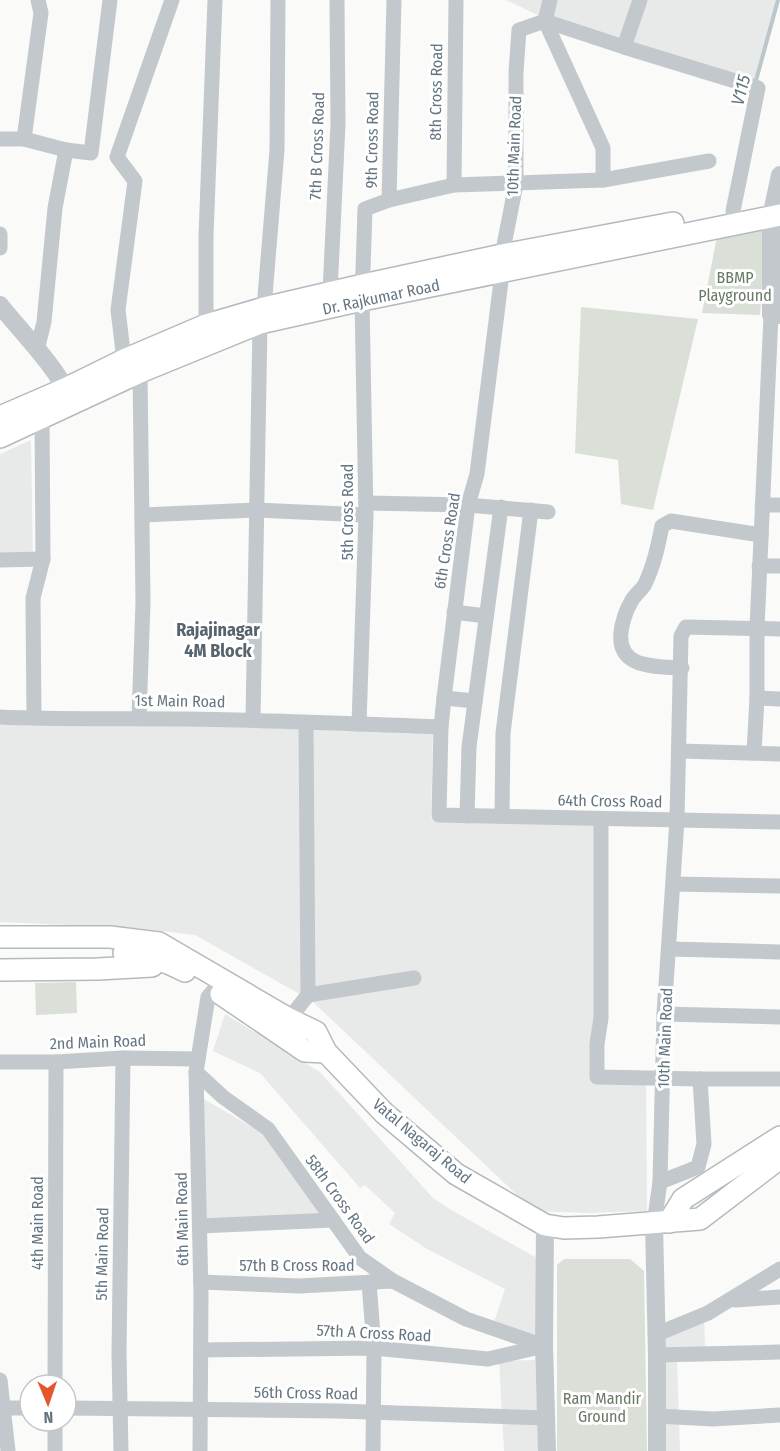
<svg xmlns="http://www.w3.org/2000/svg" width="780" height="1451" font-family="'Fira Sans Condensed',sans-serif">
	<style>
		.built { fill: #e8e9e9 }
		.green { fill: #dadfd7 }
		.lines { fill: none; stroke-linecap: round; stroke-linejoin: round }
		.stream { stroke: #bbc7cb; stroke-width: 4 }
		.secondary-casing { stroke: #b3babf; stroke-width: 24 }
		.minor { stroke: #c3c8cc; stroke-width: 15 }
		.tertiary { stroke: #c3c8cc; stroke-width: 18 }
		.secondary { stroke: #fff; stroke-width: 21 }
		.labels { text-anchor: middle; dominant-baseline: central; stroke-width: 6; stroke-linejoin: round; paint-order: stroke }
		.street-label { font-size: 16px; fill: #657683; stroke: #fff }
		.park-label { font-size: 16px; fill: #687a64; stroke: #fff }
		.water-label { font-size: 18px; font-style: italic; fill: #60757c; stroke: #fff }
		.neighbourhood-label { font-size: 18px; font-weight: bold; fill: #57646e; stroke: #fff }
	</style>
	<rect width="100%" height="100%" fill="#fafaf8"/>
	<g class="built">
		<path d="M506,0H778L757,85L580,35Z"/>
		<path d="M31,440L33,559L0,557V454Z"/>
		<path d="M0,720L433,733L431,818L598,824L596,1084L646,1082L647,1211L588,1213L534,1211L312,1001L195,935L138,928L0,922Z"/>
		<path d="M225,1014L320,1072L433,1198L453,1211L537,1258L535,1338L493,1325L505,1289L427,1249L389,1224L395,1213L365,1185L360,1188L260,1073L213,1051Z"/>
		<path d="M202,1098L266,1135L331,1227L206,1230Z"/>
		<path d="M704,1312L705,1350L661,1351V1325Z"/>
		<path d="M677,1358L680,1451H660L661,1359Z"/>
		<path d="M535,1360L539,1451H504L499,1361Z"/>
	</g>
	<g class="green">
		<path d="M767,229L760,315L702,313L717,237Z"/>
		<path d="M581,307L698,319L653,510L621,504L618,460L575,453Z"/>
		<path d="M76,982L77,1013L36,1015L35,983Z"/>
		<path d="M564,1259H630L644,1271L647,1451H557V1265Z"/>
	</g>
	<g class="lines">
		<path class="stream" d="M755,84L778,0"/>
		<defs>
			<g id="secondary">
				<path d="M0,417L65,389L124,360L206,325L264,308L363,285L502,255L673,223"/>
				<path d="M0,437L140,372L260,323L362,300L780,215"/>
				<path d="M0,937H110L159,943L289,1019L316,1032L326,1052L384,1113L456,1174L545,1225L564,1228L598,1227L700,1219L780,1158"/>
				<path d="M124,953C146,955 165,960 185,971"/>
				<path d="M0,970L98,969L152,966"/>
				<path d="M221,994L305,1051L326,1052"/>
				<path d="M669,1222L683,1199L780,1137"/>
			</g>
		</defs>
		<use href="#secondary" class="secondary-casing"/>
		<g class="minor">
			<path d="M640,0L624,47L758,88L733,211"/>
			<path d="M0,139H24"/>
			<path d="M66,150L91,153L110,0"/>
			<path d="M603,180L709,161"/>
			<path d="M454,185L456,0"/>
			<path d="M389,200L454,185L603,180V148L545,21L550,0"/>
			<path d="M0,234V248"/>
			<path d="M502,255L516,184V72L519,30L545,21L624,47"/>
			<path d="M502,273L477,474L468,505L444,698L441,727L439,815L780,822"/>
			<path d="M330,292L338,124L337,0"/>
			<path d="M206,325V236L215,0"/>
			<path d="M37,350L44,322L55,208L66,150L24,139L41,13L38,0"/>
			<path d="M124,360L118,310L135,181L117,157L172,0"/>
			<path d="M366,503L468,505L548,512"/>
			<path d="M762,505H780"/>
			<path d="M142,515L256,510L366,515"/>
			<path d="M0,560L43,559"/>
			<path d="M759,566H780"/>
			<path d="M454,612L486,616"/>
			<path d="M682,668C655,666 617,669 621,632C622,623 626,610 631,602C634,595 642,590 645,584C654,565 658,546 662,526L671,521L761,535"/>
			<path d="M444,698L475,701"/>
			<path d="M757,698L780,699"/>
			<path d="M0,717C61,720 122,718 184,719C269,720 355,724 441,727"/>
			<path d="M34,718L33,598L43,559L42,418"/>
			<path d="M139,718L143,602L140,372"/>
			<path d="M253,720L260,323L264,308L277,150L278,0"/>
			<path d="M359,724L366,515L362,300L365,209L389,200L394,0"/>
			<path d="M680,751L780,754"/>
			<path d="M754,753L757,698V628L771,315"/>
			<path d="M467,816L469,747L501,507"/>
			<path d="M502,816L503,733L531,510"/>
			<path d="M601,819V1018L597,1044V1077L700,1079H780"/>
			<path d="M674,884L780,886"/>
			<path d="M669,949L780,952"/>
			<path d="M308,995L414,978"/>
			<path d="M664,1014L780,1017"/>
			<path d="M289,1019L308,995L306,723"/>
			<path d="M0,1062H56L123,1058L198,1059"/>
			<path d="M196,1072L223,1097L268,1129L360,1258L393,1281L466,1319L544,1346"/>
			<path d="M660,1182L698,1167L704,1144L700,1079"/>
			<path d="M654,1224L660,1182L664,1014L677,820L681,636L686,627L780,629"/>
			<path d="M200,1226L333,1220"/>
			<path d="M201,1282L299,1286L393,1281"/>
			<path d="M369,1282L374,1348L373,1451"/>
			<path d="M735,1300L780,1297"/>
			<path d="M657,1334L708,1313L780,1269"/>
			<path d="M202,1350L374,1348L488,1359L544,1346"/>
			<path d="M657,1355L780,1352"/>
			<path d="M0,1380L8,1451"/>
			<path d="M55,1385L56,1062"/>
			<path d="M0,1408H30"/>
			<path d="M66,1408L338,1411L546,1418"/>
			<path d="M657,1416L713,1419L780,1415"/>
			<path d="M55,1421V1451"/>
			<path d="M121,1451L119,1353L123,1058"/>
			<path d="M200,1451L201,1294L196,1072L208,997L215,989"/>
		</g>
		<g class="tertiary">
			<path d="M780,175L771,217V315H780"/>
			<path d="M0,305C24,335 54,364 71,399"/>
			<path d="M654,1224L657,1355V1451"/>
			<path d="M545,1225L544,1346L547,1451"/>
		</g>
		<use href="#secondary" class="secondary"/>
	</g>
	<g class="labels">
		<g class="street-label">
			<text transform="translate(436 92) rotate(-89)">8th Cross Road</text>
			<text transform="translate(372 140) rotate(-89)">9th Cross Road</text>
			<text transform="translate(317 146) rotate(-88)">7th B Cross Road</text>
			<text transform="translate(514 146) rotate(-88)">10th Main Road</text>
			<text transform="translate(381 297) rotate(-12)">Dr. Rajkumar Road</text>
			<text transform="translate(347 512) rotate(-90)">5th Cross Road</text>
			<text transform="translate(447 541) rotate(-81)">6th Cross Road</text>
			<text transform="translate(180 701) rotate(1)">1st Main Road</text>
			<text transform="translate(610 801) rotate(1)">64th Cross Road</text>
			<text transform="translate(665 1038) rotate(-88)">10th Main Road</text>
			<text transform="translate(98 1042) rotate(-2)">2nd Main Road</text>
			<text transform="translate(422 1141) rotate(40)">Vatal Nagaraj Road</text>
			<text transform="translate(340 1199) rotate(54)">58th Cross Road</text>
			<text transform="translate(182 1219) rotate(-91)">6th Main Road</text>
			<text transform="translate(37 1223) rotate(-90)">4th Main Road</text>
			<text transform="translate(102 1254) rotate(-89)">5th Main Road</text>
			<text x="297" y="1265">57th B Cross Road</text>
			<text transform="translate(374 1333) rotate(3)">57th A Cross Road</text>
			<text transform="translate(306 1393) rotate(1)">56th Cross Road</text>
		</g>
		<g class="park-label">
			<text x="735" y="277">BBMP<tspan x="735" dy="18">Playground</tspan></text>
			<text x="602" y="1398">Ram Mandir<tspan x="602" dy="18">Ground</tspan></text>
		</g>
		<g class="water-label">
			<text transform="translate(741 90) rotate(-76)">V115</text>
		</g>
		<g class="neighbourhood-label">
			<text x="218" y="630">Rajajinagar<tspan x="218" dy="21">4M Block</tspan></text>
		</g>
	</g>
	<g transform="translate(48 1403) rotate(178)"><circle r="28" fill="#ffffff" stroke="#c1c8cd" stroke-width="1.5"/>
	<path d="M0-4.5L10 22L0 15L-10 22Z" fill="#e4572e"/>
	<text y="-9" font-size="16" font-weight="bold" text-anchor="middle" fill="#657683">N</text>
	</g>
</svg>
